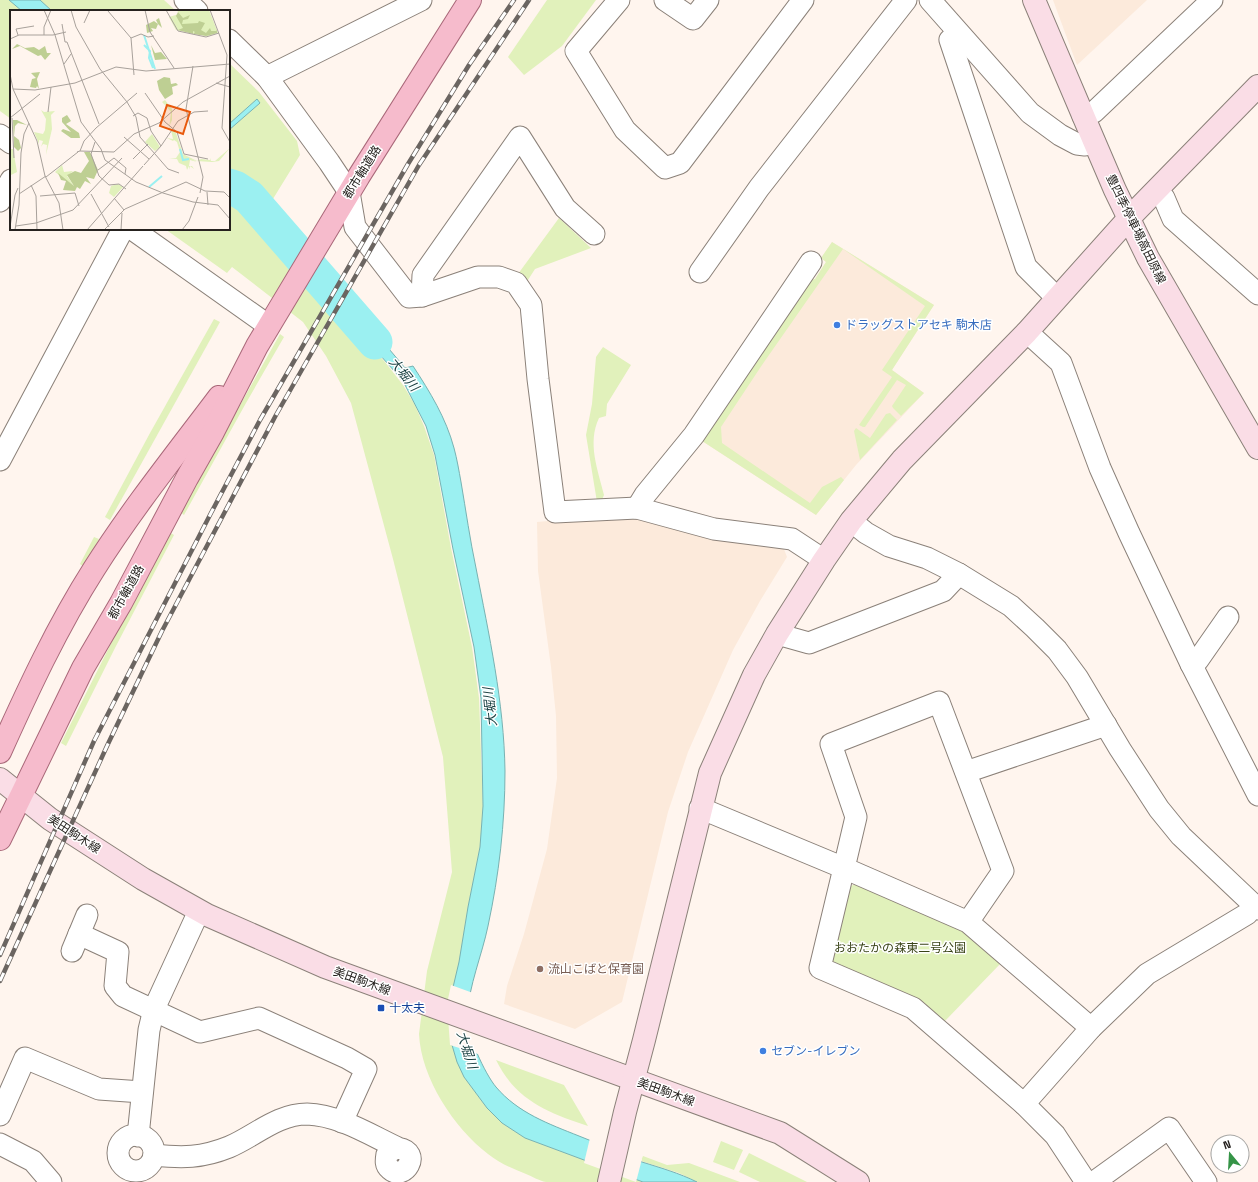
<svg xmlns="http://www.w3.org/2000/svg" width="1258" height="1182" font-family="'Space Grotesk','Noto Sans JP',sans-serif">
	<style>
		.built { fill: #fceadb }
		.green { fill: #e1f1bb }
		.water { fill: #9bf0f1; stroke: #78b2b2 }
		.pier { fill: #fff5ee }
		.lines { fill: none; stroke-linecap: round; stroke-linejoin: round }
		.river { stroke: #9bf0f1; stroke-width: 35 }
		.street-casing { stroke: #8b8179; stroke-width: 23 }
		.secondary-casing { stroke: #8b8179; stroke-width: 24 }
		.primary-casing { stroke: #a96879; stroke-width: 24 }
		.street { stroke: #fff; stroke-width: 21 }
		.secondary { stroke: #fadde6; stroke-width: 22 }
		.primary { stroke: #f6bbcc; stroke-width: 22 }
		.rail-casing { stroke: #6b6561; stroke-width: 4.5 }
		.rail { stroke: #fff; stroke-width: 3; stroke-dasharray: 9; stroke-linecap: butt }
		.shop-dot { fill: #3f7fe0; stroke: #fff; stroke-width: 1.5 }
		.education-dot { fill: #8d6e63; stroke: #fff; stroke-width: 1.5 }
		.transit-dot { fill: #1a4fb4; stroke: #fff; stroke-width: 1.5 }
		.labels { text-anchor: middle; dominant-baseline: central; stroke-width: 3; stroke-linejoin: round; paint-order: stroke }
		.street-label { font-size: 12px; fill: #26221f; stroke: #fff }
		.shop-label { font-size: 12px; fill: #366cbe; stroke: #fff; text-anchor: start }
		.park-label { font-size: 12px; fill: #394317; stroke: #fff }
		.education-label { font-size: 12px; fill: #785e54; stroke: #fff; text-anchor: start }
		.transit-label { font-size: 12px; fill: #164399; stroke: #fff; text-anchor: start }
		.water-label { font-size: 13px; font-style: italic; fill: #163e3f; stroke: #fff }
		.inset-river { fill: none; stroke: #9bf0f1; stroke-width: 2 }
		.inset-road { fill: none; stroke: #a8a19b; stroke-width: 1 }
		.view { fill: #e8590c; fill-opacity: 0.15; stroke: #e8590c; stroke-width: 2 }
		.inset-edge { fill: none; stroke: #26221f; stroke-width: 2 }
	</style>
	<rect width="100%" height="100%" fill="#fff5ee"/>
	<g class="built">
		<path d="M1053,0H1147L1077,65Z"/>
		<path d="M832,242L934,305L892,370L924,393L856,465L816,515L699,439L807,281L815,279L826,262L821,258Z"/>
		<path d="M626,514L782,544L787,557L760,601L733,650L688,752L668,812L622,1002L575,1029L504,1004L507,986L524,934L547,849L557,778L556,716L551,667L538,571L537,522Z"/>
	</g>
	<g class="green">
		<path d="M0,0H9L22,11H11V119L0,111Z"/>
		<path d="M40,0H164L176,11H52Z"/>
		<path d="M547,0H596L562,46L524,75L508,57Z"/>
		<path d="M229,63L259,92L297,141L300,155L268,207L257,195L229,176V130L260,103L257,99L229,124Z"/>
		<path d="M229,199H235L260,221L385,362L403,385L415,405L424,426L434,455L451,548L472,647L479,698L483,806L480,847L468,907L450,1018L452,1045L457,1061L464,1077L487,1108L502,1123L525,1138L643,1182C619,1182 596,1182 573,1182C564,1182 554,1182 546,1182C539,1181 532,1176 526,1174C513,1169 499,1163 488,1154C454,1128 421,1078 419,1034L427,971L452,872L443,757L393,559L351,403L326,356L303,322L232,267L227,273L165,229H229Z"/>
		<path d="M559,218L591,248L535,269L526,283L518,274Z"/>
		<path d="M832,242L934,305L892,370L924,393L901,416L893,408L892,406L906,385L897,380L865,427H863L859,425L892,377L882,370L925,306L843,249L762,365L721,427L722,443L810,503L822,487L841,477L844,480L816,515L699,439L807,281L815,279L826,262L821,258Z"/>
		<path d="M214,319L220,322L110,520L105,517L150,433Z"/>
		<path d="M280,334L284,337L246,403L184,515L180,512Z"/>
		<path d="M603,347L631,365L607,404L606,416L599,418C587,443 598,470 604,495L601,502H597L586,435L592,404L596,357Z"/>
		<path d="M890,413L897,420L860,460L854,431L856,428L870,438L886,414Z"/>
		<path d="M169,532L174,535L116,646L66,746L61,743L142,582Z"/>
		<path d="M94,537L99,539L84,567L80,564Z"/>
		<path d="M856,884L965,930L1002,962L943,1023L835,967L831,958L848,887Z"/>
		<path d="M496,1060L564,1085L588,1126C549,1113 516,1101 496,1060Z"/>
		<path d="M721,1141L743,1150L734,1170L713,1162Z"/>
		<path d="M749,1153L807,1182H760L739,1172Z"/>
		<path d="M643,1156L667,1165L689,1163L740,1182H697L679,1173L641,1161Z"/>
	</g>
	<g class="water">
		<path d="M9,0H40L52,11H22Z"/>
		<path d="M257,99L260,103L229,130V124Z"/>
		<path d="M229,176L248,187L268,207L260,221L235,200L229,199Z"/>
		<path d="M348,300L405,368L413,366C430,392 446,418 454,448C457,459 459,471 461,482C466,511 470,540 476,568C489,635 504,702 505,771C505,823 499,875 488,926C482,955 469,985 467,1016C466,1033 485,1074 496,1087C518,1113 549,1124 579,1136C600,1144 621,1154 642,1162C661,1168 679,1173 697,1182H643L525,1138L502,1123L487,1108L464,1077L457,1062L452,1045L450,1000L459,962L468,907L480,847L483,806L481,698L474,647L453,549L435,455L426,426L405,385L396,373L340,310Z"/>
	</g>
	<g class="pier">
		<path d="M346,298H349L352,302L343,316L338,309Z"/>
		<path d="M451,985L473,993L469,1016L470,1027L481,1055L450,1045L448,1017V999Z"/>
		<path d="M590,1138L642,1159L636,1182L584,1163Z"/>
	</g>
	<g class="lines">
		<path class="river" d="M229,186L235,188L249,197L375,342"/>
		<defs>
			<g id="street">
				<path d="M185,0L197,11"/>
				<path d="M619,0L576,51L625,130L665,168L680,163L803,0"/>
				<path d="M665,0L693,19L708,0"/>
				<path d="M930,0L1030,113L1060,135L1077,144L1085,145L1094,141"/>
				<path d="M958,33L950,40L1026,267L1057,298"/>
				<path d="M229,40L267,77L329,162L349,192L355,227L409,297L422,296L478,277H499L516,283L531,305L538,379L555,512L637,508L714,529L792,539L824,560"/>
				<path d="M267,77L421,0"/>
				<path d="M1083,116L1094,112L1212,0"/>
				<path d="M0,135L11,143"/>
				<path d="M1157,191L1164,198L1173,219L1258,294"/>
				<path d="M0,201L11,180"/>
				<path d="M132,229L269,326"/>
				<path d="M700,272L759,188L906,0"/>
				<path d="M422,296L423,275L520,137L565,208L594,234"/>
				<path d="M1027,332L1061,363L1100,468L1129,533L1191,664L1258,795"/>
				<path d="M0,460L123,229"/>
				<path d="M637,508L645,495L694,435L811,262"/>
				<path d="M851,521L866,533L889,546L927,558L959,574L1011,606L1035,628L1057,650L1077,677L1120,749L1159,809L1181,836L1258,909"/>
				<path d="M777,634L809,643L943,591L959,574"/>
				<path d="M1191,664L1198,660L1228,617"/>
				<path d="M966,772L1106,725"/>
				<path d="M700,808L844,868L820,968L913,1008L1024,1104L1055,1135L1086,1182"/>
				<path d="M968,922L1003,871L939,702L831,744L856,817L844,868L968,922L1091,1028L1024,1104"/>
				<path d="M79,934L118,952L115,986L123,996L200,1032L259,1018L347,1058L366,1069L342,1122"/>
				<path d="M72,951L87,915"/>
				<path d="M1091,1028L1147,974L1247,914L1254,905"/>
				<path d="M0,1115L25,1058L99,1089L142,1092"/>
				<circle cx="136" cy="1153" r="18"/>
				<path d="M138,1136L149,1030L154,1009L199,911"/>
				<path d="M0,1144L33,1161L51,1182"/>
				<path d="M154,1155C182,1158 202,1158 229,1147C255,1136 277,1114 307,1114C339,1115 370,1135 398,1148C423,1152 404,1182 390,1169C385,1165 386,1160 387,1154L394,1149L398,1148"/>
				<path d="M1094,1182L1169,1128L1206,1182"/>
			</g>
			<g id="secondary">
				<path d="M1034,0L1094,141L1115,190L1148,258L1258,448"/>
				<path d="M0,779L50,819L143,879L207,915L325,967L780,1133L858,1182"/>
				<path d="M609,1182L625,1112L644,1040L710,773L754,675L777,634L824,560L851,521L902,460L1027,332L1129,218L1258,86"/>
			</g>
			<g id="primary">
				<path d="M0,752C28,690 57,627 94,569C132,509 176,454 219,397"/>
				<path d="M0,839L83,668L121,603L187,478L213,432L257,346L359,176L470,0"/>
			</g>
		</defs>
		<use href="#street" class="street-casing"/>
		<use href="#secondary" class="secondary-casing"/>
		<use href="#primary" class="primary-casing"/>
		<use href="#street" class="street"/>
		<use href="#secondary" class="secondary"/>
		<use href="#primary" class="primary"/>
		<defs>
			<g id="rail">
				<path d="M0,955L94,741L211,513L260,420L408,164L469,65L514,0"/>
				<path d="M0,981L107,746L162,631L276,415L419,165L529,0"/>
			</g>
		</defs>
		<use href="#rail" class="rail-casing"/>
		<use href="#rail" class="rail"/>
	</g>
	<g class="shop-dot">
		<circle cx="837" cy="325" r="4"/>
		<circle cx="763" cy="1051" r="4"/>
	</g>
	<circle class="education-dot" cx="540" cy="969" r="4"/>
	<rect class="transit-dot" x="377" y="1004" width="8" height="8" rx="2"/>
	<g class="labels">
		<g class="street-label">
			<text transform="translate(362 172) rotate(-58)">都市軸道路</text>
			<text transform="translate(1136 229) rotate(64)">豊四季停車場高田原線</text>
			<text transform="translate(126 592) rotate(-61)">都市軸道路</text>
			<text transform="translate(74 834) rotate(33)">美田駒木線</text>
			<text transform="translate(362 981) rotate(20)">美田駒木線</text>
			<text transform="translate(666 1092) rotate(20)">美田駒木線</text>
		</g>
		<g class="shop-label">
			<text x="845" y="325">ドラッグストアセキ 駒木店</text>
			<text x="771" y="1051">セブン-イレブン</text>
		</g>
		<g class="park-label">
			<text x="900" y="948">おおたかの森東二号公園</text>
		</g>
		<g class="education-label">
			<text x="548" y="969">流山こばと保育園</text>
		</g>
		<g class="transit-label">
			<text x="389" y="1008">十太夫</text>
		</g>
		<g class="water-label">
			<text transform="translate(404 374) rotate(51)">大堀川</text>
			<text transform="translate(490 707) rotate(-96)">大堀川</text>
			<text transform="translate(467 1050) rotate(72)">大堀川</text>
		</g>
	</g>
	<g transform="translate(10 10)">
		<rect width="220" height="220" fill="#fff5ee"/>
		<path d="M167,0H199L208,23L198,26L166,20L159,7L169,4ZM155,90L162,99V110L159,117L166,123L173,144L187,151L191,149L200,150V148L201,151H205L220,138L209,151L202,152L186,151L181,149L187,152L180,150L179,156H182L184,159L180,156V160L179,156L177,160L176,156L169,153L167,149L159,148H166L170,142L167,132L164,130L163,131L157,128L163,129L161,120L159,119L161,102L155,95L145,98L155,95L152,92ZM31,100L34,102L45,101L41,105L42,119L36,145L37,135L33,134L31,137L33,131L29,130V134L24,122L33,124L35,120L36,109ZM142,124L150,137L145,141L135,132ZM0,139H3L7,162L1,165ZM52,155L54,162L63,161L57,166L64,176L45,162ZM108,174L113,177L104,187L99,183L101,176Z" fill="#e1f1bb"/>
		<path d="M168,2L173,8L180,5L178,9L173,10L172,14L188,13L189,11L195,13L191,20L196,23L200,18L202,23L201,21H206V19L207,22V23L196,26L183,24L185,22L183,21V24L168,20L173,18L166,6ZM149,8L152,18L148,14L146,19L141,18L143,21L137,23L136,15L144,11L148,14L146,10ZM7,34L15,38L24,37L29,40L35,36L37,43H41L35,50L31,45L28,46L10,36L2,39ZM141,35L145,43L151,42L157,49L145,50ZM30,62L27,69L29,79L27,76L26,78L20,77L22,69L26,68L21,63ZM154,67L160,68L161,74L166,73L168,75L162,77L163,84L155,89L149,80L147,71ZM57,105L61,111L56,114L69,123L70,128H61L51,121L53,119L61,122L52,112V108ZM3,110H7L17,115L8,113L5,116L4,126L9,130L11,138L8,141L4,137ZM74,142H80L88,160L84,169L76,167L81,174L75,171L70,179L67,177L65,181L53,180L56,171L51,170L48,163L64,176L57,165L65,161L71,163L79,151Z" fill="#becf93"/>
		<path class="inset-river" d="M134,25L145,59M134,35L140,41L139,48L143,58M170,139L173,150L179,149M139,177L152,166"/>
		<path class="inset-road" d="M34,0L45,25L71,112L91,139L95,150L126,172L153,183L183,192L208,195L220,209M61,0L66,17L90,59L117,92L126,107L130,127L145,144M135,0L140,22L164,58M156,0L168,21L196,27L209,23M200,0L217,45L212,118L220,132M98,1L121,28L124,65M74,13L80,0M52,14L55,32H57L89,114M8,25L6,19L24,16M34,25V17L41,0M121,28L131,24L138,27L144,26M0,29L9,25H43L56,22M54,54L61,44M183,56L176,99L193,167L190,183M0,64L3,79M206,73L220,77M135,83L155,112L167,122L174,144L198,149M38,102L41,77M123,106L128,103L137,108L141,121L151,136M0,108L30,84M2,108L4,148M114,127L139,149M85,132L81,144L89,166L99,175L109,174L116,179M70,141L104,142L124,124L149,113L173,92L220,66M67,142L70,141L74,131L86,118L127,83M145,144L158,159L169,163M123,149L138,134M134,155L151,136L168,111L184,102L198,101M88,160L104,148L116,158L115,164M36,167L68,142M21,175L26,186L27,220M197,182L198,195M9,184L36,166M81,184L99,217M30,186L65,183L69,196M104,188L114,200M6,216L26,213L63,200L112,148M0,217L5,185L8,178M5,220L9,195L11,143L14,124L19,113M53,220L49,193L35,166L27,131L3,79L25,80L65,73L106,57L136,61L220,54M77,220L133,156M94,220L115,199L176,172L195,181L214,182L220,188M111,220L112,203M172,220L179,211L188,187"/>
		<path class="view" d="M157,95L180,102L173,124L150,116Z"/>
		<rect width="220" height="220" class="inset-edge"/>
	</g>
	<g transform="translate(1230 1154) rotate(342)"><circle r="19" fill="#ffffff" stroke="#a8a7a5"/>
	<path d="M0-3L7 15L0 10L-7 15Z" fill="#359447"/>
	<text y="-6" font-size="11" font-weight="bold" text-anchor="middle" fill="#26221f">N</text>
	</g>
</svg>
